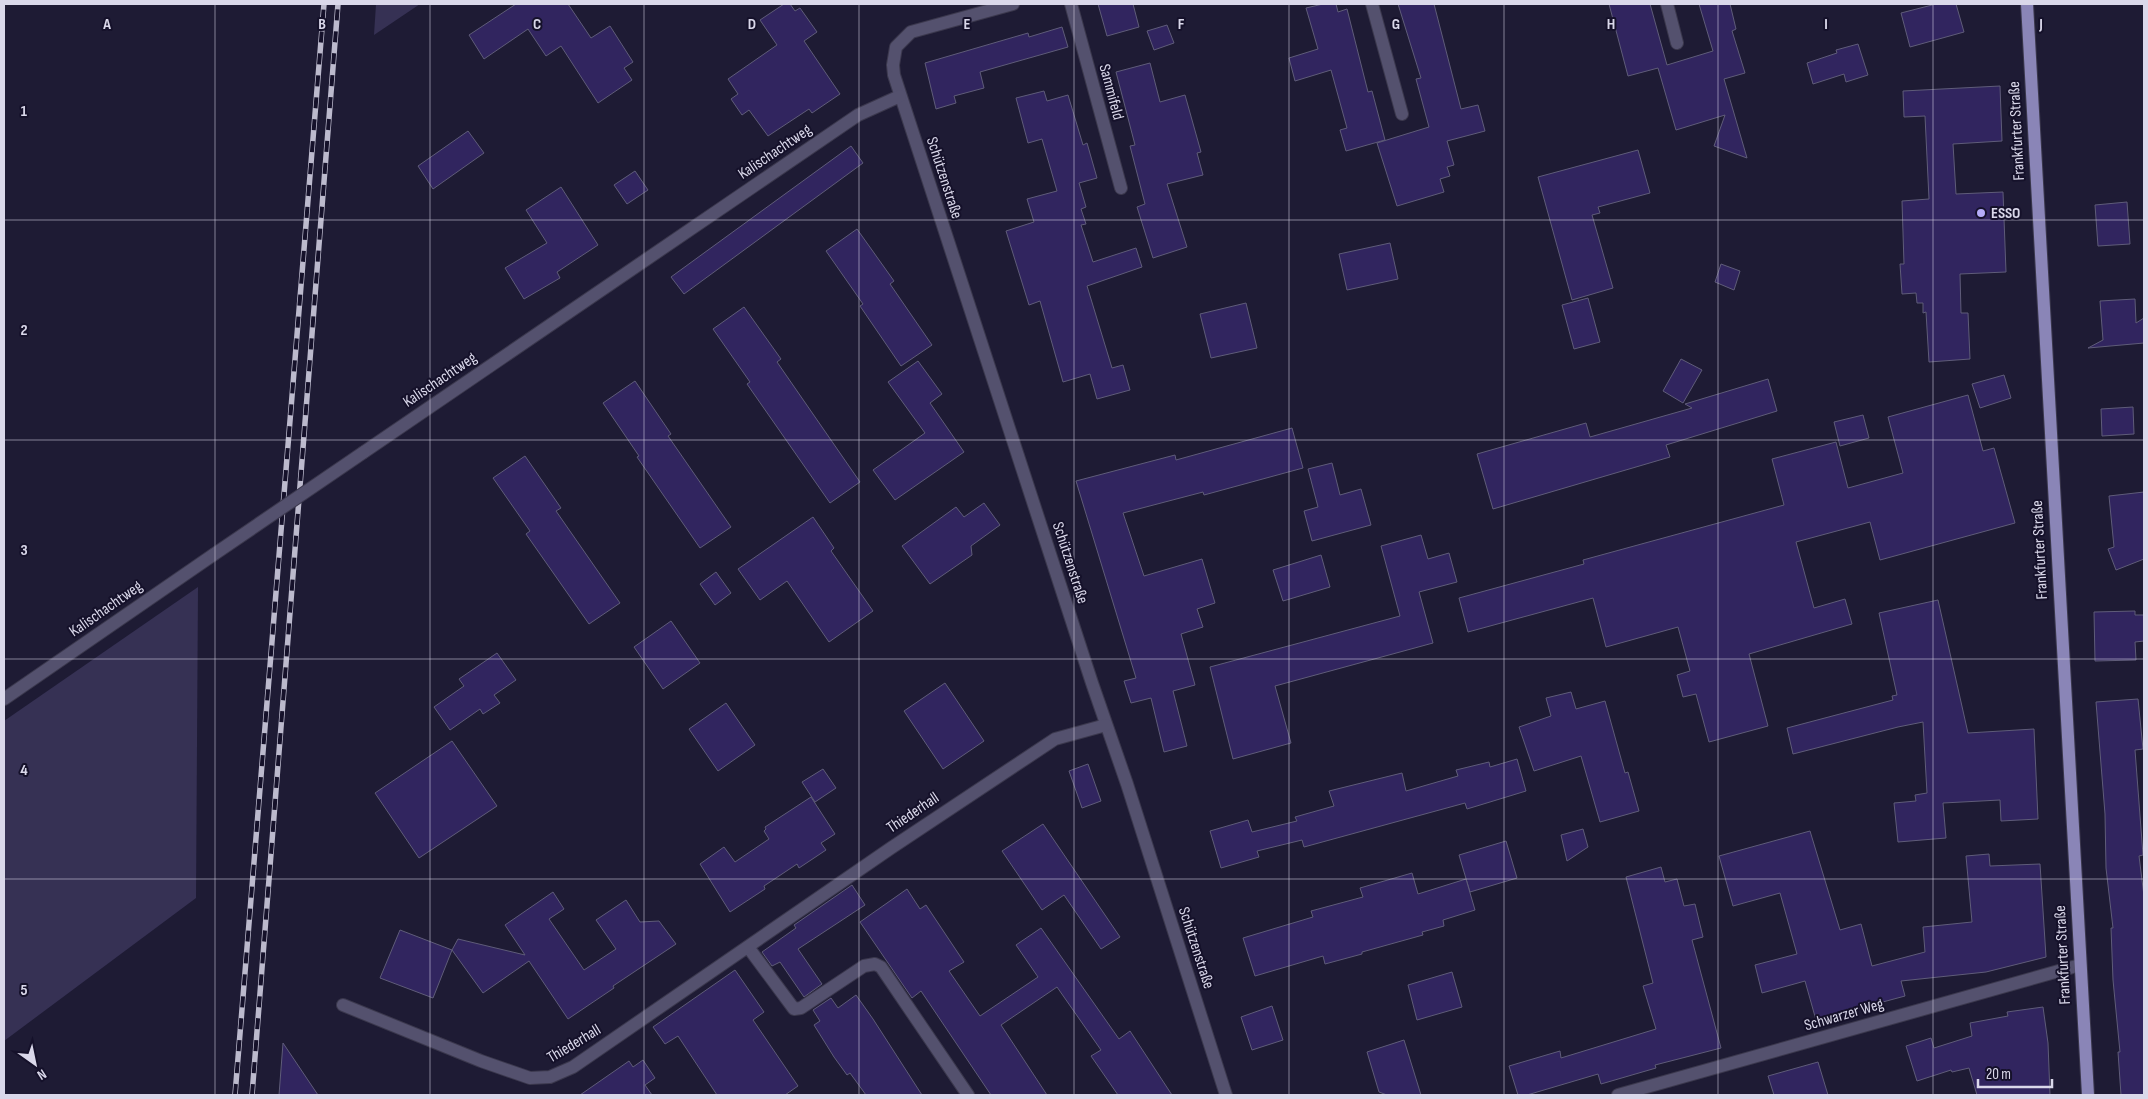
<svg xmlns="http://www.w3.org/2000/svg" width="2148" height="1099" font-family="'Sofia Sans Condensed',sans-serif">
	<style>
		.green { fill: #363154 }
		.building { fill: #31255f; stroke: #5f5c79 }
		.lines { fill: none; stroke-linecap: round; stroke-linejoin: round }
		.minor-casing { stroke: #3b384d; stroke-width: 14 }
		.major-casing { stroke: #3b384d; stroke-width: 14 }
		.minor { stroke: #54516e; stroke-width: 12 }
		.major { stroke: #8a85b7; stroke-width: 12 }
		.rail-casing { stroke: #bcbacd; stroke-width: 5.5 }
		.rail { stroke: #15112a; stroke-width: 4; stroke-dasharray: 11; stroke-linecap: butt }
		.minor-bridge-casing { stroke: #3b384d; stroke-width: 14; stroke-linecap: butt }
		.minor-bridge { stroke: #54516e; stroke-width: 12 }
		.grid { fill: none; stroke: #dad8ea; stroke-width: 1; stroke-opacity: 0.55 }
		.poi-dot { fill: #b5acf8; stroke: #15112a; stroke-width: 2 }
		.labels { text-anchor: middle; dominant-baseline: central; stroke-width: 4; stroke-linejoin: round; paint-order: stroke }
		.street-label { font-size: 16px; fill: #dad8ea; stroke: #15112a }
		.poi-label { font-size: 16px; font-weight: bold; fill: #dad8ea; stroke: #15112a; text-anchor: start }
		.grid-label { font-size: 16px; text-anchor: middle; font-weight: bold; fill: #dad8ea; stroke: #15112a; stroke-width: 4; stroke-linejoin: round; paint-order: stroke }
	</style>
	<rect width="100%" height="100%" fill="#1e1b34"/>
	<g class="green">
		<path d="M376,4H420L374,35Z"/>
		<path d="M198,587L196,898L4,1041V721Z"/>
	</g>
	<g class="building">
		<path d="M516,4H568L591,38L610,26L633,62L624,68L632,80L598,103L561,46L546,56L528,29L484,59L469,35Z"/>
		<path d="M784,4H790L795,11L800,8L817,32L804,41L840,94L812,113L809,109L768,136L749,110L742,115L731,99L738,94L728,79L777,45L760,20Z"/>
		<path d="M1098,4H1133L1139,27L1107,36Z"/>
		<path d="M1323,4H1336L1338,12L1347,9L1368,92L1372,91L1385,140L1346,151L1340,130L1347,128L1331,70L1295,81L1289,58L1318,49L1306,8Z"/>
		<path d="M1398,4H1434L1461,109L1478,105L1485,131L1447,141L1454,165L1447,167L1450,176L1440,179L1444,192L1397,206L1377,143L1429,127L1416,79L1421,78Z"/>
		<path d="M1609,4H1650L1667,65L1713,51L1699,4H1730L1736,29L1732,31L1745,73L1724,79L1747,158L1714,146L1725,115L1676,130L1658,68L1628,76Z"/>
		<path d="M1936,4H1956L1964,32L1910,47L1901,13Z"/>
		<path d="M1167,25L1174,43L1154,50L1147,31Z"/>
		<path d="M1062,27L1068,47L980,72L984,88L954,96L956,103L936,109L925,63L1028,33L1029,37Z"/>
		<path d="M1858,44L1868,75L1846,82L1844,74L1813,84L1807,63L1837,53L1836,50Z"/>
		<path d="M1150,63L1160,102L1185,95L1201,152L1197,153L1203,175L1167,184L1187,247L1153,258L1137,207L1145,204L1130,146L1135,145L1116,72Z"/>
		<path d="M2000,86L2002,141L1953,144L1956,194L2003,192L2006,272L1960,274L1961,313H1968L1970,359L1929,362L1926,312L1923,313V303H1917L1916,293L1902,294L1900,264H1904L1902,201L1929,199L1925,116L1904,117L1903,91Z"/>
		<path d="M1044,91L1047,101L1068,95L1083,145L1087,143L1097,178L1079,183L1086,207L1081,209L1086,224L1081,225L1093,262L1136,248L1142,267L1087,286L1112,368L1123,365L1130,390L1097,399L1090,374L1063,382L1040,301L1029,305L1006,231L1034,222L1027,199L1057,191L1042,139L1028,143L1016,98Z"/>
		<path d="M468,131L484,153L433,189L418,166Z"/>
		<path d="M851,146L863,163L684,294L671,277Z"/>
		<path d="M1638,150L1650,193L1598,207L1600,213L1592,215L1613,288L1572,300L1538,177Z"/>
		<path d="M635,171L648,190L627,204L614,185Z"/>
		<path d="M561,187L598,245L557,272L560,278L524,299L505,268L547,243L526,210Z"/>
		<path d="M2127,202L2130,244L2098,246L2095,205Z"/>
		<path d="M857,229L894,281L890,284L932,345L901,366L860,306L863,304L826,251Z"/>
		<path d="M1390,243L1398,279L1347,290L1339,254Z"/>
		<path d="M1721,264L1740,271L1734,290L1715,282Z"/>
		<path d="M1588,298L1600,342L1574,349L1562,305Z"/>
		<path d="M2135,299L2136,323L2144,318V343L2088,348L2103,340L2100,301Z"/>
		<path d="M1246,303L1257,348L1211,358L1200,314Z"/>
		<path d="M744,307L781,359L777,362L860,482L830,503L747,384L750,382L713,329Z"/>
		<path d="M1681,359L1702,370L1683,403L1663,391Z"/>
		<path d="M918,361L942,394L930,403L964,452L895,500L873,470L925,433L888,382Z"/>
		<path d="M2004,375L2011,398L1980,408L1972,384Z"/>
		<path d="M1768,379L1777,411L1666,445L1670,457L1493,509L1477,454L1586,423L1590,437L1692,408L1685,404Z"/>
		<path d="M635,381L671,434L668,436L731,527L700,548L637,457L639,456L603,403Z"/>
		<path d="M1968,395L1983,451L1994,448L2015,523L1880,560L1870,522L1796,542L1814,608L1845,599L1852,624L1749,654L1768,726L1709,742L1696,694L1683,697L1677,675L1690,671L1678,627L1606,647L1593,598L1468,632L1459,598L1584,564L1583,560L1784,505L1772,459L1836,442L1848,488L1903,473L1888,417Z"/>
		<path d="M2133,407L2134,434L2102,436L2101,409Z"/>
		<path d="M1863,415L1869,438L1840,446L1834,422Z"/>
		<path d="M1292,428L1303,468L1204,495L1203,492L1123,513L1144,576L1202,559L1215,603L1197,609L1203,627L1181,634L1195,685L1173,691L1187,746L1164,752L1151,698L1131,703L1124,681L1136,678L1076,481L1175,455L1176,460Z"/>
		<path d="M525,456L561,508L556,511L620,603L589,624L526,534L530,531L493,478Z"/>
		<path d="M1332,463L1340,495L1361,489L1371,525L1312,541L1304,511L1318,507L1308,469Z"/>
		<path d="M2144,492V559L2116,570L2108,549L2114,547L2109,496Z"/>
		<path d="M984,503L1000,525L971,546L972,555L930,584L902,546L956,507L964,517Z"/>
		<path d="M813,517L834,548L831,551L873,611L829,642L787,581L760,600L738,569Z"/>
		<path d="M1421,535L1428,559L1449,553L1457,582L1419,592L1433,643L1275,686L1291,743L1233,759L1210,667L1400,616L1381,546Z"/>
		<path d="M1321,555L1330,587L1283,601L1273,570Z"/>
		<path d="M716,572L731,593L715,605L700,584Z"/>
		<path d="M1938,600L1968,733L2034,729L2038,819L2001,821L2000,800L1943,803L1946,838L1898,842L1894,803L1916,801L1915,795L1927,793L1923,722L1898,727L1793,754L1787,728L1893,700L1892,696L1897,695L1879,613Z"/>
		<path d="M2135,611V615H2144V641L2135,642L2136,660L2095,661L2094,612Z"/>
		<path d="M671,621L700,663L663,689L634,647Z"/>
		<path d="M497,653L516,680L494,695L500,703L483,714L480,709L450,730L434,707L464,686L459,679Z"/>
		<path d="M945,683L984,741L943,769L904,711Z"/>
		<path d="M1571,692L1576,709L1605,701L1625,773L1628,772L1639,811L1600,822L1581,756L1534,771L1519,727L1551,716L1546,698Z"/>
		<path d="M2138,699L2143,749L2135,750L2143,855L2139,856L2144,896V1095H2121L2118,1052H2120L2113,980L2111,928H2113L2106,868L2105,814L2096,702Z"/>
		<path d="M726,703L755,745L718,771L689,729Z"/>
		<path d="M452,741L497,806L419,858L375,793Z"/>
		<path d="M1517,759L1526,791L1467,809L1465,803L1304,847L1302,840L1257,851L1259,857L1221,868L1210,831L1248,820L1252,832L1297,821L1295,817L1334,806L1329,791L1402,773L1406,791L1458,776L1456,770L1489,762L1490,767Z"/>
		<path d="M1088,764L1101,801L1082,808L1069,771Z"/>
		<path d="M823,769L836,788L815,802L802,782Z"/>
		<path d="M811,797L835,834L821,843L826,850L799,868L797,864L764,886L765,889L730,912L700,864L724,847L735,862L769,839L764,831L766,829L765,827Z"/>
		<path d="M1043,824L1120,937L1101,949L1064,895L1042,910L1002,851Z"/>
		<path d="M1583,829L1588,847L1567,861L1561,835Z"/>
		<path d="M1810,831L1840,930L1861,924L1872,966L1925,952L1923,927L1972,922L1966,856L1989,854L1990,866L2040,864L2046,957L1986,972L1901,981L1905,996L1816,1020L1805,981L1762,993L1755,965L1797,954L1780,893L1733,906L1719,856Z"/>
		<path d="M1506,841L1517,878L1470,892L1459,855Z"/>
		<path d="M1661,867L1665,882L1677,879L1684,906L1695,904L1703,937L1692,940L1721,1048L1655,1065L1656,1068L1601,1084L1598,1074L1527,1095H1518L1509,1066L1560,1051L1561,1058L1656,1029L1643,986L1653,983L1626,877Z"/>
		<path d="M1412,873L1418,894L1466,879L1475,910L1443,920L1444,926L1422,932L1423,935L1362,952V954L1325,964L1323,956L1255,976L1243,938L1313,917L1311,911L1363,897L1360,888Z"/>
		<path d="M852,885L865,905L798,949L822,984L804,997L780,962L772,966L762,952L796,928L794,925Z"/>
		<path d="M907,889L920,909L926,905L964,962L949,971L980,1016L1038,977L1016,945L1041,928L1119,1039L1130,1031L1172,1095H1118L1091,1056L1101,1050L1057,987L1001,1025L1047,1095H991L921,991L912,998L860,922Z"/>
		<path d="M553,892L564,909L549,919L584,970L616,949L596,920L626,900L640,922L659,921L676,944L613,986L614,988L568,1019L529,961L483,993L452,950L458,939L525,955L505,925Z"/>
		<path d="M400,930L452,950L433,998L380,978Z"/>
		<path d="M735,970L764,1012L753,1020L798,1086L785,1095H717L678,1036L665,1044L653,1027Z"/>
		<path d="M1452,972L1462,1007L1417,1020L1408,985Z"/>
		<path d="M856,995L873,1019L922,1095H866L850,1073L847,1075L834,1057L814,1025L820,1021L813,1010L831,998L838,1008Z"/>
		<path d="M1272,1006L1283,1040L1252,1050L1241,1017Z"/>
		<path d="M2043,1007L2048,1043L2050,1095H1977L1969,1068L1952,1072L1951,1070L1917,1081L1906,1046L1931,1038L1934,1048L1972,1036L1970,1023L2008,1016L2007,1012Z"/>
		<path d="M1404,1040L1421,1095H1387L1379,1092L1367,1052Z"/>
		<path d="M283,1043L318,1095H279Z"/>
		<path d="M643,1060L655,1078L645,1085L652,1095H580L629,1061L633,1067Z"/>
		<path d="M1818,1062L1828,1095H1774L1768,1076Z"/>
	</g>
	<g class="lines">
		<defs>
			<g id="minor">
				<path d="M1013,4L911,32L896,47L893,65L894,75L1092,683L1127,784L1226,1095"/>
				<path d="M1071,4L1121,188"/>
				<path d="M1372,4L1402,114"/>
				<path d="M1667,4L1677,43"/>
				<path d="M364,452L858,115L900,96"/>
				<path d="M4,699L213,555"/>
				<path d="M748,947L794,1009L801,1008L864,966L875,964L881,967L968,1095"/>
				<path d="M343,1005L481,1061L530,1078L550,1077L573,1067L891,848L1055,739L1106,725"/>
				<path d="M1618,1095L2080,965"/>
			</g>
			<path id="major" d="M2027,4L2088,1095"/>
		</defs>
		<use href="#minor" class="minor-casing"/>
		<use href="#major" class="major-casing"/>
		<use href="#minor" class="minor"/>
		<use href="#major" class="major"/>
		<defs>
			<g id="rail">
				<path d="M235,1095L324,4"/>
				<path d="M252,1095L338,4"/>
			</g>
		</defs>
		<use href="#rail" class="rail-casing"/>
		<use href="#rail" class="rail"/>
		<defs>
			<path id="minor-bridge" d="M213,555L364,452"/>
		</defs>
		<use href="#minor-bridge" class="minor-bridge-casing"/>
		<use href="#minor-bridge" class="minor-bridge"/>
	</g>
	<path class="grid" d="M215,4V1095M430,4V1095M644,4V1095M859,4V1095M1074,4V1095M1289,4V1095M1504,4V1095M1718,4V1095M1933,4V1095M4,220H2144M4,440H2144M4,659H2144M4,879H2144"/>
	<circle class="poi-dot" cx="1981" cy="213" r="5"/>
	<g class="labels">
		<g class="street-label">
			<text transform="translate(1111 92) rotate(75)">Sammifeld</text>
			<text transform="translate(2017 131) rotate(-93)">Frankfurter Straße</text>
			<text transform="translate(775 152) rotate(-34)">Kalischachtweg</text>
			<text transform="translate(944 178) rotate(72)">Schützenstraße</text>
			<text transform="translate(440 380) rotate(-34)">Kalischachtweg</text>
			<text transform="translate(2040 550) rotate(-93)">Frankfurter Straße</text>
			<text transform="translate(1070 563) rotate(72)">Schützenstraße</text>
			<text transform="translate(106 609) rotate(-35)">Kalischachtweg</text>
			<text transform="translate(913 813) rotate(-34)">Thiederhall</text>
			<text transform="translate(1196 948) rotate(72)">Schützenstraße</text>
			<text transform="translate(2063 955) rotate(-93)">Frankfurter Straße</text>
			<text transform="translate(1844 1015) rotate(-16)">Schwarzer Weg</text>
			<text transform="translate(574 1044) rotate(-31)">Thiederhall</text>
		</g>
		<g class="poi-label">
			<text x="1991" y="213">ESSO</text>
		</g>
	</g>
	<g class="grid-label">
		<text x="107" y="29">A</text>
		<text x="322" y="29">B</text>
		<text x="537" y="29">C</text>
		<text x="752" y="29">D</text>
		<text x="967" y="29">E</text>
		<text x="1181" y="29">F</text>
		<text x="1396" y="29">G</text>
		<text x="1611" y="29">H</text>
		<text x="1826" y="29">I</text>
		<text x="2041" y="29">J</text>
		<text x="24" y="116">1</text>
		<text x="24" y="335">2</text>
		<text x="24" y="555">3</text>
		<text x="24" y="775">4</text>
		<text x="24" y="995">5</text>
	</g>
	<rect width="2148" height="1099" fill="none" stroke="#dad8ea" stroke-width="10"/>
	<g transform="translate(35 1064) rotate(147)" stroke="#15112a" stroke-width="4" paint-order="stroke">
	<path d="M0-4L9 19L0 12L-9 19Z" fill="#dad8ea"/>
	<text y="-8" font-size="14" font-weight="bold" text-anchor="middle" fill="#dad8ea">N</text>
	</g>
	<path d="M1978 1079v8h74v-8" fill="none" stroke="#dad8ea" stroke-width="2.5"/>
	<text x="1986" y="1079" font-size="15" fill="#dad8ea" stroke="#15112a" stroke-width="4" paint-order="stroke">20 m</text>
</svg>
